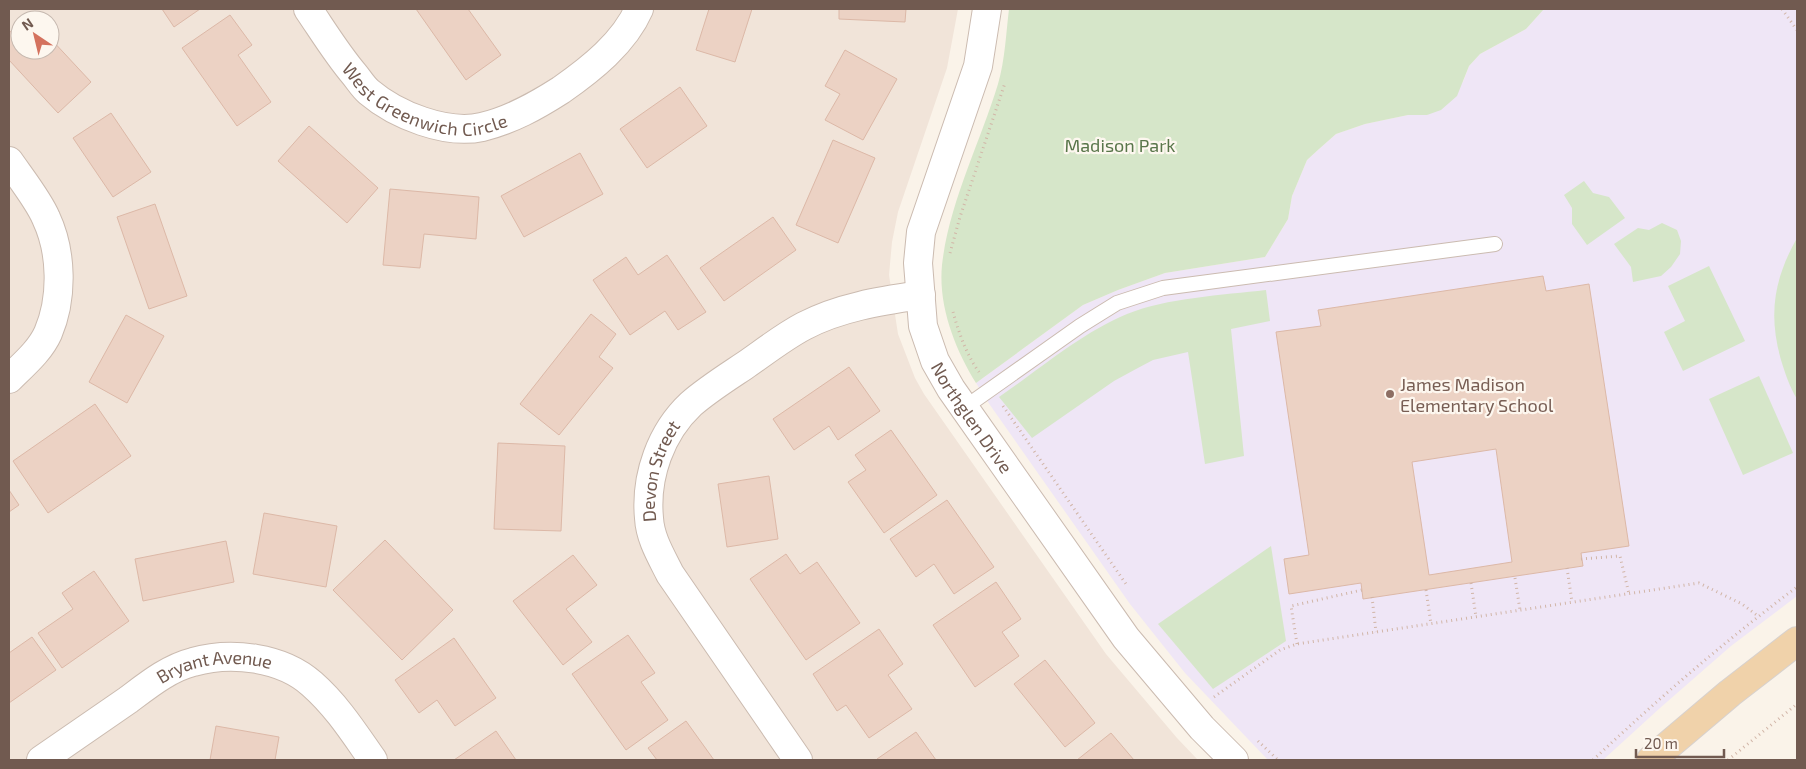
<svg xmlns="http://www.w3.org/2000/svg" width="1806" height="769" font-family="'Exo 2',sans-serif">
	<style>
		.residential { fill: #f1e4d9; fill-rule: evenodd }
		.education { fill: #efe6f6 }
		.green { fill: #d6e6c9 }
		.building { fill: #ecd2c4; stroke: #dcb8a7; fill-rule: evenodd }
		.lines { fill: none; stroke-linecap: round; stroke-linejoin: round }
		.lane-casing { stroke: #cbbbb0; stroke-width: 16 }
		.street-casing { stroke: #cbbbb0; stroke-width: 30 }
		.primary-casing { stroke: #d7d1ce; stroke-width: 30 }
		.path { stroke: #d1b5a7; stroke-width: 3; stroke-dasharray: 1 4; stroke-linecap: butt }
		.lane { stroke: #fff; stroke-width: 14 }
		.street { stroke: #fff; stroke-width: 28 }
		.primary { stroke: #f0d2aa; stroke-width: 28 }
		.education-dot { fill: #8d6e63; stroke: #fdf7ef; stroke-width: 2 }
		.labels { text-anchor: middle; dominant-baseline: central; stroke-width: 4.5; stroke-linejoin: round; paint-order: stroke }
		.street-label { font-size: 18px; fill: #715a50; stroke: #fdf7ef }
		.park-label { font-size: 18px; fill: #59764a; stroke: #fdf7ef }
		.education-label { font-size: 18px; fill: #785e54; stroke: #fdf7ef; text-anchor: start }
	</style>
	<rect width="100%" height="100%" fill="#faf3e9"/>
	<path class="residential" d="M9,9H958L947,68L898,212L892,242L889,275L898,334L915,378L924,394L1106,654L1177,738L1198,760H9ZM20,20H50V50H20Z"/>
	<path class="education" d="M1544,9H1797V596L1731,646L1660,708L1603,760H1268L1185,673L1130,604L990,405L976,383L1083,305L1118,290L1165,273L1265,257L1288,219L1292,196L1307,160L1319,149L1336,134L1365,124L1408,115H1427L1463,82L1469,66L1480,54L1526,29Z"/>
	<g class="green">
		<path d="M1009,9H1544L1526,29L1480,54L1469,66L1457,96L1441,110L1427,115H1408L1365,124L1336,134L1319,149L1307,160L1292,196L1288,219L1265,257L1165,273L1118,290L1083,305L976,383C955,349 938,306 942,265C949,203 980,143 998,84C1005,60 1006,33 1009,9Z"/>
		<path d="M1584,181L1593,193L1609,197L1625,218L1587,245L1572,224V208L1564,195Z"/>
		<path d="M1662,223L1677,230L1681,241L1680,254L1671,267L1661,276L1633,282L1631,267L1614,244L1638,228L1649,230Z"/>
		<path d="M1797,238V399C1790,388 1785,373 1781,360C1768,314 1774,279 1797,238Z"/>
		<path d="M1709,266L1745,341L1683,371L1664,332L1685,321L1668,286Z"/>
		<path d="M1266,290L1270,321L1231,329L1244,456L1205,464L1188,352L1153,360L1136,369L1114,381L1032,438L999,397C1040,369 1081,333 1127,314C1166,298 1223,295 1266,290Z"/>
		<path d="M1759,376L1793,453L1743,475L1709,399Z"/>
		<path d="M1271,546L1286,641L1213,689L1158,624Z"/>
	</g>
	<g class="building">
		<path d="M162,9H200L174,27Z"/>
		<path d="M416,9H468L501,55L466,80Z"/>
		<path d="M709,9H752L735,62L696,50Z"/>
		<path d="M839,9H906L905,22L839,19Z"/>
		<path d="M230,15L252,45L238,55L271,102L237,126L182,48Z"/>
		<path d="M20,23V50H50V38L91,82L58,113L9,60V33Z"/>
		<path d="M845,50L897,79L863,140L825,120L840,94L825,86Z"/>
		<path d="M680,87L707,126L647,168L620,129Z"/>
		<path d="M111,113L151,172L113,197L73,138Z"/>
		<path d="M309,126L378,188L347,223L278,161Z"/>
		<path d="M833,140L875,158L838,243L796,225Z"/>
		<path d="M580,153L603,194L524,237L501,196Z"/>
		<path d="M390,189L479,197L476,239L424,234L420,268L383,265Z"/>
		<path d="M155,204L187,296L149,309L117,217Z"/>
		<path d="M773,217L796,250L724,301L700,268Z"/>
		<path d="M667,255L706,312L678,330L665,311L630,335L593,280L626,257L638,275Z"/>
		<path d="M1543,276L1546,291L1589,284L1629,546L1581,553L1583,566L1363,599L1361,583L1289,594L1284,559L1309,555L1276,332L1321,326L1318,310ZM1496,449L1512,562L1429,575L1412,462Z"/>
		<path d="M591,314L616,334L599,357L613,368L559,435L520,404Z"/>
		<path d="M126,315L164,336L127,403L89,382Z"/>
		<path d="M849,367L880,411L838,440L829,426L794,450L773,419Z"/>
		<path d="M95,404L131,456L48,513L13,461Z"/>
		<path d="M891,430L937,495L884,533L848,482L866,470L855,455Z"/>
		<path d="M498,443L565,446L561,531L494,529Z"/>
		<path d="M769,476L778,539L727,547L718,484Z"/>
		<path d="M9,490L19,505L9,512Z"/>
		<path d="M947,500L994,567L954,594L934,564L916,577L890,539Z"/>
		<path d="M264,513L337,526L326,587L253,574Z"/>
		<path d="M385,540L453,610L402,660L333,590Z"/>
		<path d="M226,541L234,582L143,601L135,559Z"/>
		<path d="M786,554L800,574L817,562L860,623L806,660L750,579Z"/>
		<path d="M573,555L597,585L566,609L592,642L563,665L513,601Z"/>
		<path d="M94,571L129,621L62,668L38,633L73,609L62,593Z"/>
		<path d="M996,582L1021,619L1002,632L1019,656L975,687L933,625Z"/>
		<path d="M879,629L903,664L888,675L912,709L869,738L846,705L837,711L813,674Z"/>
		<path d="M628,635L655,673L641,682L668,720L626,750L572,674Z"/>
		<path d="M32,637L56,670L9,703V653Z"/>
		<path d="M454,638L496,698L455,726L437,700L419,713L395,680Z"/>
		<path d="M1045,660L1095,723L1065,747L1014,684Z"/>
		<path d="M686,721L714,760H657L648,748Z"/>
		<path d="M216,726L279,737L275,760H210Z"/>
		<path d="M496,731L516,760H454Z"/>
		<path d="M916,732L936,760H878L877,759Z"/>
		<path d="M1111,733L1134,760H1077Z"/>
	</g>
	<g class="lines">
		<defs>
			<path id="lane" d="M964,408L1080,326L1117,303L1163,288L1495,244"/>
			<g id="street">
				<path id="s1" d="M308,9C323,31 337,54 354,74C359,80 363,87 369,92C396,115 446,135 482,127C511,120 536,106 561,90C591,69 624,43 639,9"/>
				<path id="s2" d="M987,9L978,66L921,232L918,263L923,326L935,361L951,389L1126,638L1202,728L1234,760"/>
				<path d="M9,161C20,177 39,201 46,218C62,252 63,298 48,333C40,351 23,365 9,379"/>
				<path id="s3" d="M41,760C70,740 99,720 128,700C148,685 169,668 193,662C231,651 282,657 312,684C337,706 354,733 373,760"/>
				<path id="s4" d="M798,760L670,574C661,556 650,538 649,518C645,476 661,432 691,404C707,390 726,378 744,366C763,353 783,337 804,326C840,307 881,301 921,295"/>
			</g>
			<path id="primary" d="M1651,760L1730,693L1797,641"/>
		</defs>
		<use href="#lane" class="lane-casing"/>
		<use href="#street" class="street-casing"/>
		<use href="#primary" class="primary-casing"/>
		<g class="path">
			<path d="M1782,9L1797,30"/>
			<path d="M950,253L960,217L1005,83"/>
			<path d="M953,312C959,333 966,354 979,372"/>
			<path d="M1003,406L1126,584"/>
			<path d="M1581,559L1620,556L1629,594"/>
			<path d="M1567,568L1572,602"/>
			<path d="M1515,578L1520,610"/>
			<path d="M1471,583L1476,617"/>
			<path d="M1426,590L1431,624"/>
			<path d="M1372,597L1376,632"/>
			<path d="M1297,644L1291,606L1362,590"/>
			<path d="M1214,697L1280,650L1297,644L1699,583L1742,604L1758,616"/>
			<path d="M1258,741L1278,760"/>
			<path d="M1593,760C1658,699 1726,640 1797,587"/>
			<path d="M1728,760L1797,704"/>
		</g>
		<use href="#lane" class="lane"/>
		<use href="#street" class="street"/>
		<use href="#primary" class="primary"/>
	</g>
	<circle class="education-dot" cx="1390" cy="394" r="5"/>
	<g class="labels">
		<g class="street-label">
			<text stroke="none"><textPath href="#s1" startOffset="159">West Greenwich Circle</textPath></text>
			<text stroke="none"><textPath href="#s2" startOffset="432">Northglen Drive</textPath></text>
			<text stroke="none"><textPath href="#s4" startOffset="335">Devon Street</textPath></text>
			<text stroke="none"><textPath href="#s3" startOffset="202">Bryant Avenue</textPath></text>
		</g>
		<g class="park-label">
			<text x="1120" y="145">Madison Park</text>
		</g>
		<g class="education-label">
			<text x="1400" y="384">James Madison<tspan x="1400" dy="21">Elementary School</tspan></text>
		</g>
	</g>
	<rect width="1806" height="769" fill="none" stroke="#715a50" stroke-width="20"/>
	<g transform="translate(35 35) rotate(325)"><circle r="24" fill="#fdf7ef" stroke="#c5b8af"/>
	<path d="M0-4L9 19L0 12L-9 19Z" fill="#d4725e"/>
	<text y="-8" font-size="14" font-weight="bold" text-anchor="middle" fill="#715a50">N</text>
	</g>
	<path d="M1636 749v8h88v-8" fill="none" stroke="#715a50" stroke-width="2.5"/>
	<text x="1644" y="749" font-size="15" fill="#715a50" stroke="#fdf7ef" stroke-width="4" paint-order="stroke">20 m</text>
</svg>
